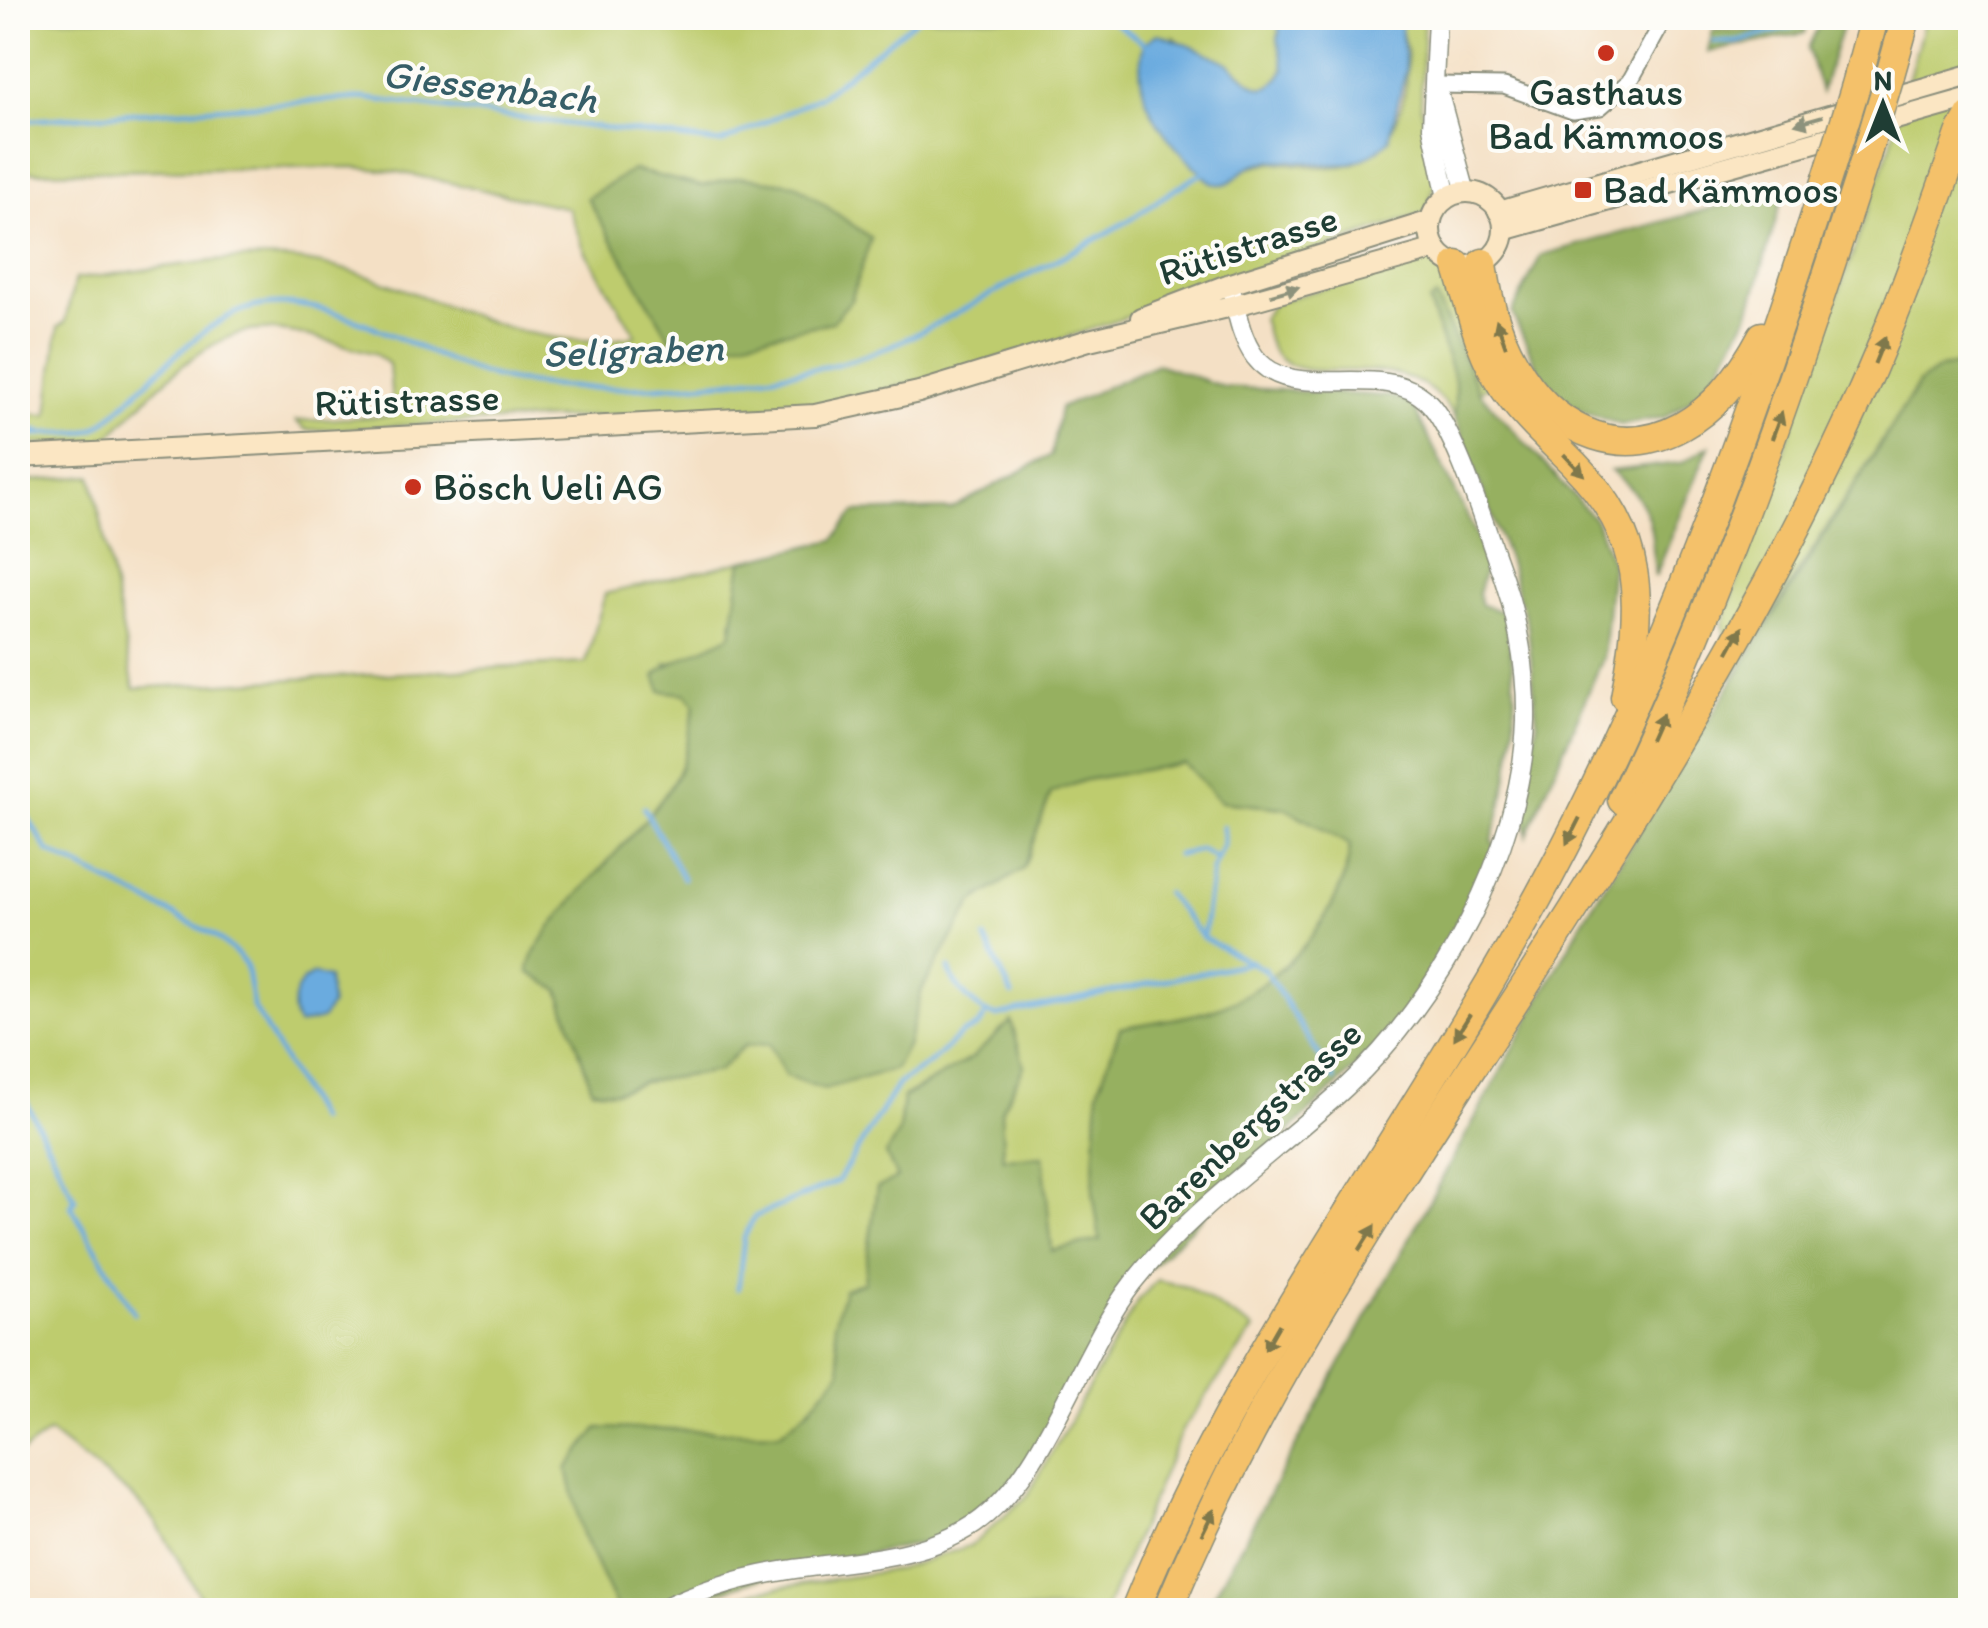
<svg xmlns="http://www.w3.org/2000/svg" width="1988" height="1628" font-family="Itim,sans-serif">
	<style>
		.green { fill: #becc6e; stroke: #6e8451; stroke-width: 2.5; fill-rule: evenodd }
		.forest { fill: #96b061; stroke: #5a764a; stroke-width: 2.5 }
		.water { fill: #6babdf; stroke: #45748a; stroke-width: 2.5 }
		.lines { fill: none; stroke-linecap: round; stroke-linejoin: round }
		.stream { stroke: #6babdf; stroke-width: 5 }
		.minor-casing { stroke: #8a8e7c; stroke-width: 19 }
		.tertiary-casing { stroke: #8a8e7c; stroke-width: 21 }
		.secondary-casing { stroke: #8a8e7c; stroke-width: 24 }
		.motorway-casing { stroke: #8a8e7c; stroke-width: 31 }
		.minor { stroke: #fff; stroke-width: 15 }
		.tertiary { stroke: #fff; stroke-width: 18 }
		.secondary { stroke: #fbe6c3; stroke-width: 20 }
		.motorway { stroke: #f4c16a; stroke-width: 28 }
		.motorway-bridge-casing { stroke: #8a8e7c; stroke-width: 31; stroke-linecap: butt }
		.motorway-bridge { stroke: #f4c16a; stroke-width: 28 }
		.oneway { fill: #8d927c }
		.oneway2 { fill: #7f784c }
		.poi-dot { fill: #c8321e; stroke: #fdfcf7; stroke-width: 4 }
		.labels { text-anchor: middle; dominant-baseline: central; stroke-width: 8; stroke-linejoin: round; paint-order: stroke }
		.poi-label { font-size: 38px; fill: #1f3d34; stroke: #fdfcf7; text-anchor: start }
		.street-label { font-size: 38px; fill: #1f3d34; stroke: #fdfcf7 }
		.water-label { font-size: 40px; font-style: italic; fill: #365e67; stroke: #fdfcf7 }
	</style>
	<rect width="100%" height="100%" fill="#fdfcf7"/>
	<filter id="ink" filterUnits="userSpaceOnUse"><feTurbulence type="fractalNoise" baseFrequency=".01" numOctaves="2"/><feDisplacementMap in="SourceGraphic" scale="20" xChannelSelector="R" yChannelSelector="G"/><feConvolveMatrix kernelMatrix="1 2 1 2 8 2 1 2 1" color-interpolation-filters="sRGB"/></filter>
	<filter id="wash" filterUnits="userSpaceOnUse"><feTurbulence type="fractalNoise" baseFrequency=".0048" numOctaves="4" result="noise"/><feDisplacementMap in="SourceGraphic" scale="40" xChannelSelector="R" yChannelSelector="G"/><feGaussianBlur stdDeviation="2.25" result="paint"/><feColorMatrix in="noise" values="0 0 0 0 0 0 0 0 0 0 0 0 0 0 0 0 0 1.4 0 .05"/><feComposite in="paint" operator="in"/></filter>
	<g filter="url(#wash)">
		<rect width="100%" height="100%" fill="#f4e0c5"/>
		<g class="green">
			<path d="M18,18H1282L1278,25L1284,69C1263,110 1245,72 1226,62C1208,52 1190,51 1174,37L1173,143L1212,183C1236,179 1246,165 1268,163C1289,161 1309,167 1329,167C1388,168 1410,105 1407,55C1406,42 1399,31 1400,18H1424L1421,107L1436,182L1426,213C1224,280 1024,363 816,406L306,430L296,421L393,416L389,364L374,353C338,345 296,328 259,330C203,332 142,403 105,441L18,445V413L48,415L58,327L65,322L75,279C142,272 238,251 304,261C417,277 518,362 636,335L585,251L568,208L399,172L354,167L34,172L18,168ZM633,170L701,186L871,238L851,300L679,353L587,198Z"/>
			<path d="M1925,18H1970V363L1941,368L1919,383L1731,677L1723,623L1890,147Z"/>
			<path d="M1428,259L1451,275L1490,385L1479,392L1436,298L1429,303L1455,381V417C1404,336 1312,395 1276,355C1267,345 1267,331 1262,319L1275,302Z"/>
			<path d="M92,476L134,688L586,663L605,594L742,561L731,635L690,658L665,664L695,705C690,727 687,753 678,773C654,825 529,930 529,972L559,990L593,1089L615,1092L643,1082L718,1071L744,1046L769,1044L786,1076L907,1046L922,989L973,902L1023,869L1051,792L1085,780L1184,763L1221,802L1285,808L1350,845C1345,915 1278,989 1212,1010C1183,1019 1150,1022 1120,1028L1098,1091L1093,1191L1100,1240L1052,1251L1043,1156L1003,1158L1001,1111L1024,1066L1011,1022L973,1057L903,1097L899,1132L886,1154L897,1178L877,1188L864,1282L834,1323L841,1371L809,1409L781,1433L598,1428L582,1534L618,1610H208L156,1522L134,1498L49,1432L18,1455V482Z"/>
			<path d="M1157,1280L1187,1287L1254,1329L1182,1430L1105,1610H702L757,1591L899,1569L972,1545L1027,1496L1138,1301Z"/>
		</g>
		<g class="forest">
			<path d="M1822,18H1845L1821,92L1808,48Z"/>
			<path d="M1806,19L1805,33L1708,52L1713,30L1757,31Z"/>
			<path d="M633,170L701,186L739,177L795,184L871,238L851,300L832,322L679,354L587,198Z"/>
			<path d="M1785,188L1749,313L1710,386L1665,417L1621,425L1576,409L1545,384L1512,313L1541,255Z"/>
			<path d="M1436,297L1479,392L1596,521L1612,564L1603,658L1527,835L1523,798L1537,723L1528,627L1508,559L1455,417V381L1429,302Z"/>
			<path d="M1970,363V1610H1206L1584,919L1919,383L1941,368Z"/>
			<path d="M1157,364L1224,387L1389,396L1412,404L1488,558L1478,594L1482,605L1505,613C1521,710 1518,746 1492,841L1498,848L1409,1015L1133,1284L1021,1476L952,1537L787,1570L659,1610H618L582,1534L567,1469L598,1428L780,1433L809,1409L841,1371L834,1324L844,1289L864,1282L877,1188L897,1178L886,1154L899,1132L903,1098L973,1057L1011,1021L1024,1066L1001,1111L1003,1158L1043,1156L1052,1251L1100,1240L1093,1191L1098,1091L1120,1028C1150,1022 1183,1019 1212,1010C1277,989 1346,915 1350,845L1285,808L1221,802L1184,763L1085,780L1051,793L1023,869L973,902L922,989L907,1046L895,1069L824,1089L786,1076L769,1044L744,1046L718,1071L643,1082L615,1092L592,1089L559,990L529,972C530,928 654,826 678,773C687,753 690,727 695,705L686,694L661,691L655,676C668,661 710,647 731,635L742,561L834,540L855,512L951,509L1051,455L1060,408Z"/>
			<path d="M1709,446L1655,577C1651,526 1655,505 1611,471L1681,463Z"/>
		</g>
		<g class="water">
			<path d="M1282,18H1400L1406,70L1389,140C1343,188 1300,148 1253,165C1236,172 1234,189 1212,183C1173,148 1127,101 1144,43L1157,34C1165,35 1221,58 1229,64C1247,77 1265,107 1284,69L1278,39Z"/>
			<path d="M313,974L328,978L331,1005L322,1019L298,1025C288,1008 294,983 313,974Z"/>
		</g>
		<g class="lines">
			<g class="stream">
				<path d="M1108,18L1144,43"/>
				<path d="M1266,18L1278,25"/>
				<path d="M1714,42H1737L1805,23"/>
				<path d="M18,121L362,98L721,143L821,96L918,18"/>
				<path d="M18,427L39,431"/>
				<path d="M18,444C42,422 79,444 103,423C144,389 204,315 258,306C336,291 421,358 495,377C585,399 727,384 819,368C887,356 952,315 1012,283C1050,263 1089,244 1126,222C1152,206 1174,187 1202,174"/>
				<path d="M18,801L48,851L212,934L238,955L246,965L253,1006L318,1120"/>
				<path d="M644,808L683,878"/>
				<path d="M1177,855L1201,850L1215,858"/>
				<path d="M1166,893L1203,938L1265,970L1334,1079"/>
				<path d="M985,938L1012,995"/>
				<path d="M1203,938L1212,870L1223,845V827"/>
				<path d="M949,968C953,987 977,1012 996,1016L1252,962"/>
				<path d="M18,1086L75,1199L71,1206L134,1313"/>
				<path d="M738,1289L744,1238L754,1217L838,1181L898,1084L931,1062L961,1034L979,1026L987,1013"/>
			</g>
		</g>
	</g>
	<g filter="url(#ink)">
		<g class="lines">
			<defs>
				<path id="minor" d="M1437,85L1504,86L1573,111L1600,107L1630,81L1665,18"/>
				<g id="tertiary">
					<path d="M1437,18L1432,127L1447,198"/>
					<path d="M1438,90L1466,193"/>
					<path d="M659,1610C700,1590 743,1577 788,1570C850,1560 921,1560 975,1524C1046,1475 1078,1354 1133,1283C1195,1205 1274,1154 1346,1087C1440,1000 1522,850 1526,721C1527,667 1516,610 1497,560C1484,523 1453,425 1427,401C1382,358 1292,406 1255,357C1240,337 1236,308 1230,284"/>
				</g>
				<g id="secondary">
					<circle cx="1467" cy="229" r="37"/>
					<path d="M1499,212L1970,75"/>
					<path d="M1504,230L1970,98"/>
					<path d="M1141,318L1230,284L1431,221"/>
					<path d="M18,457L815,415L919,392L1089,340L1236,305L1436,249"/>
				</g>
				<g id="motorway">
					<path d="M1890,75L1906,18"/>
					<path d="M1856,85L1874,18"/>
					<path d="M1483,263C1504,443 1666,518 1762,336"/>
					<path d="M1457,265C1470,305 1478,350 1502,385C1522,415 1549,439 1574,464C1646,537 1643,602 1625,697"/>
					<path d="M1622,800C1722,593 1796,375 1866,156"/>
					<path d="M1135,1610C1240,1349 1416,1126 1548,879C1669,653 1753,410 1831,166"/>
					<path d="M1168,1610C1271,1354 1450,1109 1596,874C1686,729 1775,581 1847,425C1891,331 1926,233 1960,134L1970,116"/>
				</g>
			</defs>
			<use href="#minor" class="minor-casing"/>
			<use href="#tertiary" class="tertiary-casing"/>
			<use href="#secondary" class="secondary-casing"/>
			<use href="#motorway" class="motorway-casing"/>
			<use href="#minor" class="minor"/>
			<use href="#tertiary" class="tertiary"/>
			<use href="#secondary" class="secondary"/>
			<use href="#motorway" class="motorway"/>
			<defs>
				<g id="motorway-bridge">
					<path d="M1866,156L1890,75"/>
					<path d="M1831,166L1856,85"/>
				</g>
			</defs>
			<use href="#motorway-bridge" class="motorway-bridge-casing"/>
			<use href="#motorway-bridge" class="motorway-bridge"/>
		</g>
		<defs><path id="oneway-solid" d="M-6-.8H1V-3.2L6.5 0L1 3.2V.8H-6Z" transform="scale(2.5)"/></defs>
		<g class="oneway">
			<use href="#oneway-solid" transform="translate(1809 120) rotate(164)"/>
			<use href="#oneway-solid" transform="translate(1285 291) rotate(-16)"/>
		</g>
		<g class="oneway2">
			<use href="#oneway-solid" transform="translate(1501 333) rotate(-109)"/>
			<use href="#oneway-solid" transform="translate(1880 350) rotate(-68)"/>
			<use href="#oneway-solid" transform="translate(1777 425) rotate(-70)"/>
			<use href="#oneway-solid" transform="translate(1574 465) rotate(46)"/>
			<use href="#oneway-solid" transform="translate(1735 640) rotate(-61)"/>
			<use href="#oneway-solid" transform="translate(1656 727) rotate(-66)"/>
			<use href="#oneway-solid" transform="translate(1573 831) rotate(117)"/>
			<use href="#oneway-solid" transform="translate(1462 1027) rotate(122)"/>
			<use href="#oneway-solid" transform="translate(1367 1238) rotate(-58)"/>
			<use href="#oneway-solid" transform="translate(1272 1337) rotate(120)"/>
			<use href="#oneway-solid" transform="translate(1208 1522) rotate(-64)"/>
		</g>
	</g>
	<g class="poi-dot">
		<circle cx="1606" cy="53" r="10"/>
		<rect x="1573" y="180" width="20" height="20" rx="5"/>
		<circle cx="413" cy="487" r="10"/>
	</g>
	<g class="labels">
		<g class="poi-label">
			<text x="1606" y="92" text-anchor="middle">Gasthaus<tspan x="1606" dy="44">Bad Kämmoos</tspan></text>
			<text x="1603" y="190">Bad Kämmoos</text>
			<text x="433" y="487">Bösch Ueli AG</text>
		</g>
		<g class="street-label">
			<text transform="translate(1248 245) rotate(-18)">Rütistrasse</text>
			<text transform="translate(407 400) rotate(-2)">Rütistrasse</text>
			<text transform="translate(1250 1125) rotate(-43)">Barenbergstrasse</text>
		</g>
		<g class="water-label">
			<text transform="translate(490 86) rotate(7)">Giessenbach</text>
			<text transform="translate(633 350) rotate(-2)">Seligraben</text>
		</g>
	</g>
	<rect width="1988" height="1628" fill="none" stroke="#fdfcf7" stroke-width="60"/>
	<g transform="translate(1883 105)" stroke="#fdfcf7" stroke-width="8" paint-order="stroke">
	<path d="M0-8L18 38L0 25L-18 38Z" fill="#1f3d34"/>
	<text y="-15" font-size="28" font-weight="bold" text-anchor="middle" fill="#1f3d34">N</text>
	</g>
</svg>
